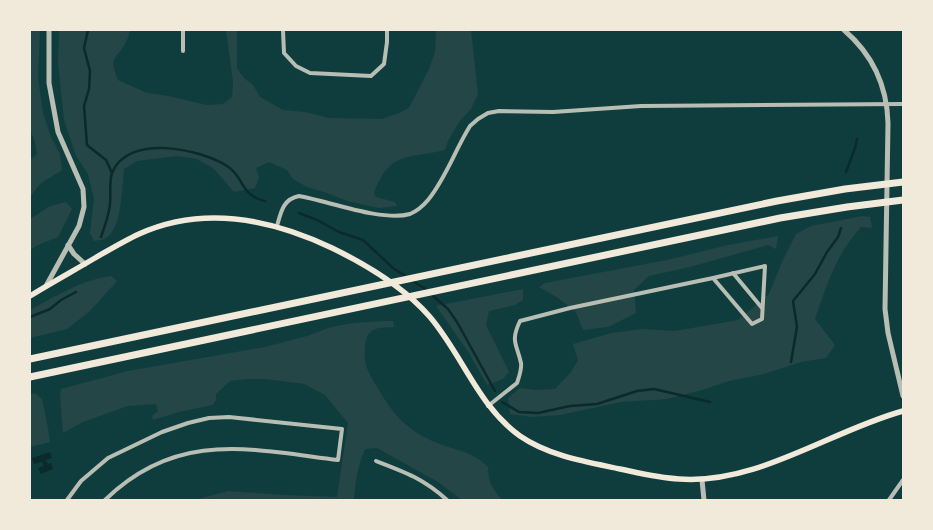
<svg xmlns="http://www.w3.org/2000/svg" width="933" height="530" font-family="Overpass,sans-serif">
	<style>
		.green { fill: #244646 }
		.water { fill: #0a2a2b }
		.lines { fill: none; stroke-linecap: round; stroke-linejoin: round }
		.stream { stroke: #0a2a2b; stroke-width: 2.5 }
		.minor { stroke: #b8beb3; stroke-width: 4 }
		.tertiary { stroke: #b8beb3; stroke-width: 5 }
		.secondary { stroke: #f1e9da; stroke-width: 5.5 }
		.motorway { stroke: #f1e9da; stroke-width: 7 }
	</style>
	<rect width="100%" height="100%" fill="#0f3d3e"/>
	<g class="green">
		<path d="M30,30H40L38,78L43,113L51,137L60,154L62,170L40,184L30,197V160L37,154L35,142L30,129Z"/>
		<path d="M59,30H130C129,34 128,39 126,42C116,61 108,55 118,80L147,93L168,96L207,105L223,104L232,97L233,82L226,30H237V68L244,78L253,85L260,97L283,110L305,112L329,118L382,119L399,113L409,108L429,69L435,52L436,30H471L478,94L471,109L459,122L448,141L445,150C409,159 390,150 374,193L376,197L395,202L397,206L379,208L347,201L327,193L307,187L293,179L287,170L269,162L256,168L259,177L255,188L234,192L214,169L197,159L177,156L137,161L124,169C122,186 122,229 106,238C103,240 98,240 94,241L90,233L94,199L88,174L76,156L64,120L58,63Z"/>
		<path d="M66,202L72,209L58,237L38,245L30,250V219L50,206Z"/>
		<path d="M862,216L870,217L872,228L861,227C836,255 827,284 815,319L835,345L826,358L801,362L764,374L729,381L702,390L667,399L621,402L560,415L532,417L510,414L508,398L520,388L536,390L555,389L571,372L578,360L573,344L611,333L643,329L675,331L738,320L769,294L782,262L796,234L811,226Z"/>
		<path d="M778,236L776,249L768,245L690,267L649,276L634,290L636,313L608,327L583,330L576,312L558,298L539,287L545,283L667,260L728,245Z"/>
		<path d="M111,276L117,281L90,311L67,329L30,338V310C56,296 81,280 111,276Z"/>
		<path d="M523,289V300L515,305L489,311L486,325L509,372L503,379L487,385L469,353L436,306Z"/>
		<path d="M383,321H393L394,327C376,328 366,327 365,348C363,365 370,376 379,390C394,416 408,431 437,443C455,450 474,452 488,467C488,481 493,490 502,500H462L438,482L377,448L365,449C358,465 355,482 354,500H195L228,491L285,495L337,497L348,423L325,395L304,384L265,379H247L230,381L216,394V400L213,405L179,412L153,420L152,416L158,411L156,404L128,406L83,422L63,433L60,397L61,389L128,371L265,347L307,336L331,327L354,323Z"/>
		<path d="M35,393L42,399L48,428L50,442L30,447V394Z"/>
	</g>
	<path class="water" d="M50,452L52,458L46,460L48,464L51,463L53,469L41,474L38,468L44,466L42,462L34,464L32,458Z"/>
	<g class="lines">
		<g class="stream">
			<path d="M88,30L84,48L90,71L89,89L84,106L87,145L106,160L112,173"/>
			<path d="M846,172L855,148L857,139"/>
			<path d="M299,213L317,220L339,232L363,240L393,268L407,277"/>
			<path d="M101,237C105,226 109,215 110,204C111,194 109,182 112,173C128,133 200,149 227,166C245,177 239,195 265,201"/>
			<path d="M411,280L424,288L448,309L457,322L495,391"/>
			<path d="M30,317L50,309L61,300L76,292"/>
			<path d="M791,362L797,327L793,301L815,274L827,252L838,237L841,228"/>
			<path d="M502,402L519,412L538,413L570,406L597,404L637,391L654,389L710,402"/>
		</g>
		<g class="minor">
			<path d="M183,30V51"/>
			<path d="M283,30L284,53L296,66L310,73L371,76L384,64L387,42V30"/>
			<path d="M277,226C281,212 283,199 299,196C328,201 382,222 410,214C417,211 423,206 428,200C446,178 455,150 470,126L478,119L488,113L499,111L553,112L641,106L903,104"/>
			<path d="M733,273L762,308"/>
			<path d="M488,406L517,383C519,377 522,369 521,363C517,344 510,342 520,321L570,308L713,278L752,324L762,319L765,266L713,278"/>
			<path d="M376,461C405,472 424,479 447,500"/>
			<path d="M67,500L81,481L108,458L162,432L188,423L209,418L229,417L342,429L338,460C249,449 177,430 105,500"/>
			<path d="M889,500L903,480"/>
		</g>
		<g class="tertiary">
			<path d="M844,30C872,54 887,86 888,123L885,309L888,333L903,396"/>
			<path d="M68,245L74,254L85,264"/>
			<path d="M46,286L79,226L84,207L83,189L58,132L49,83V30"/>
			<path d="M702,480L704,500"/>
		</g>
		<path class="secondary" d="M30,296C51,283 73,271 95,258C109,250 124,241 139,234C203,205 271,219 332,248C367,265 404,287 430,317C463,356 478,406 520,436C549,456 587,462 620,469C639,473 659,478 679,479C757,485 830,431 903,411"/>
		<g class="motorway">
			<path d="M30,359L777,201L845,189L903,182"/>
			<path d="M30,377L780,218L847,207L903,200"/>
		</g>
	</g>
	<rect width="933" height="530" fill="none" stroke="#f1e9da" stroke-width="62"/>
</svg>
